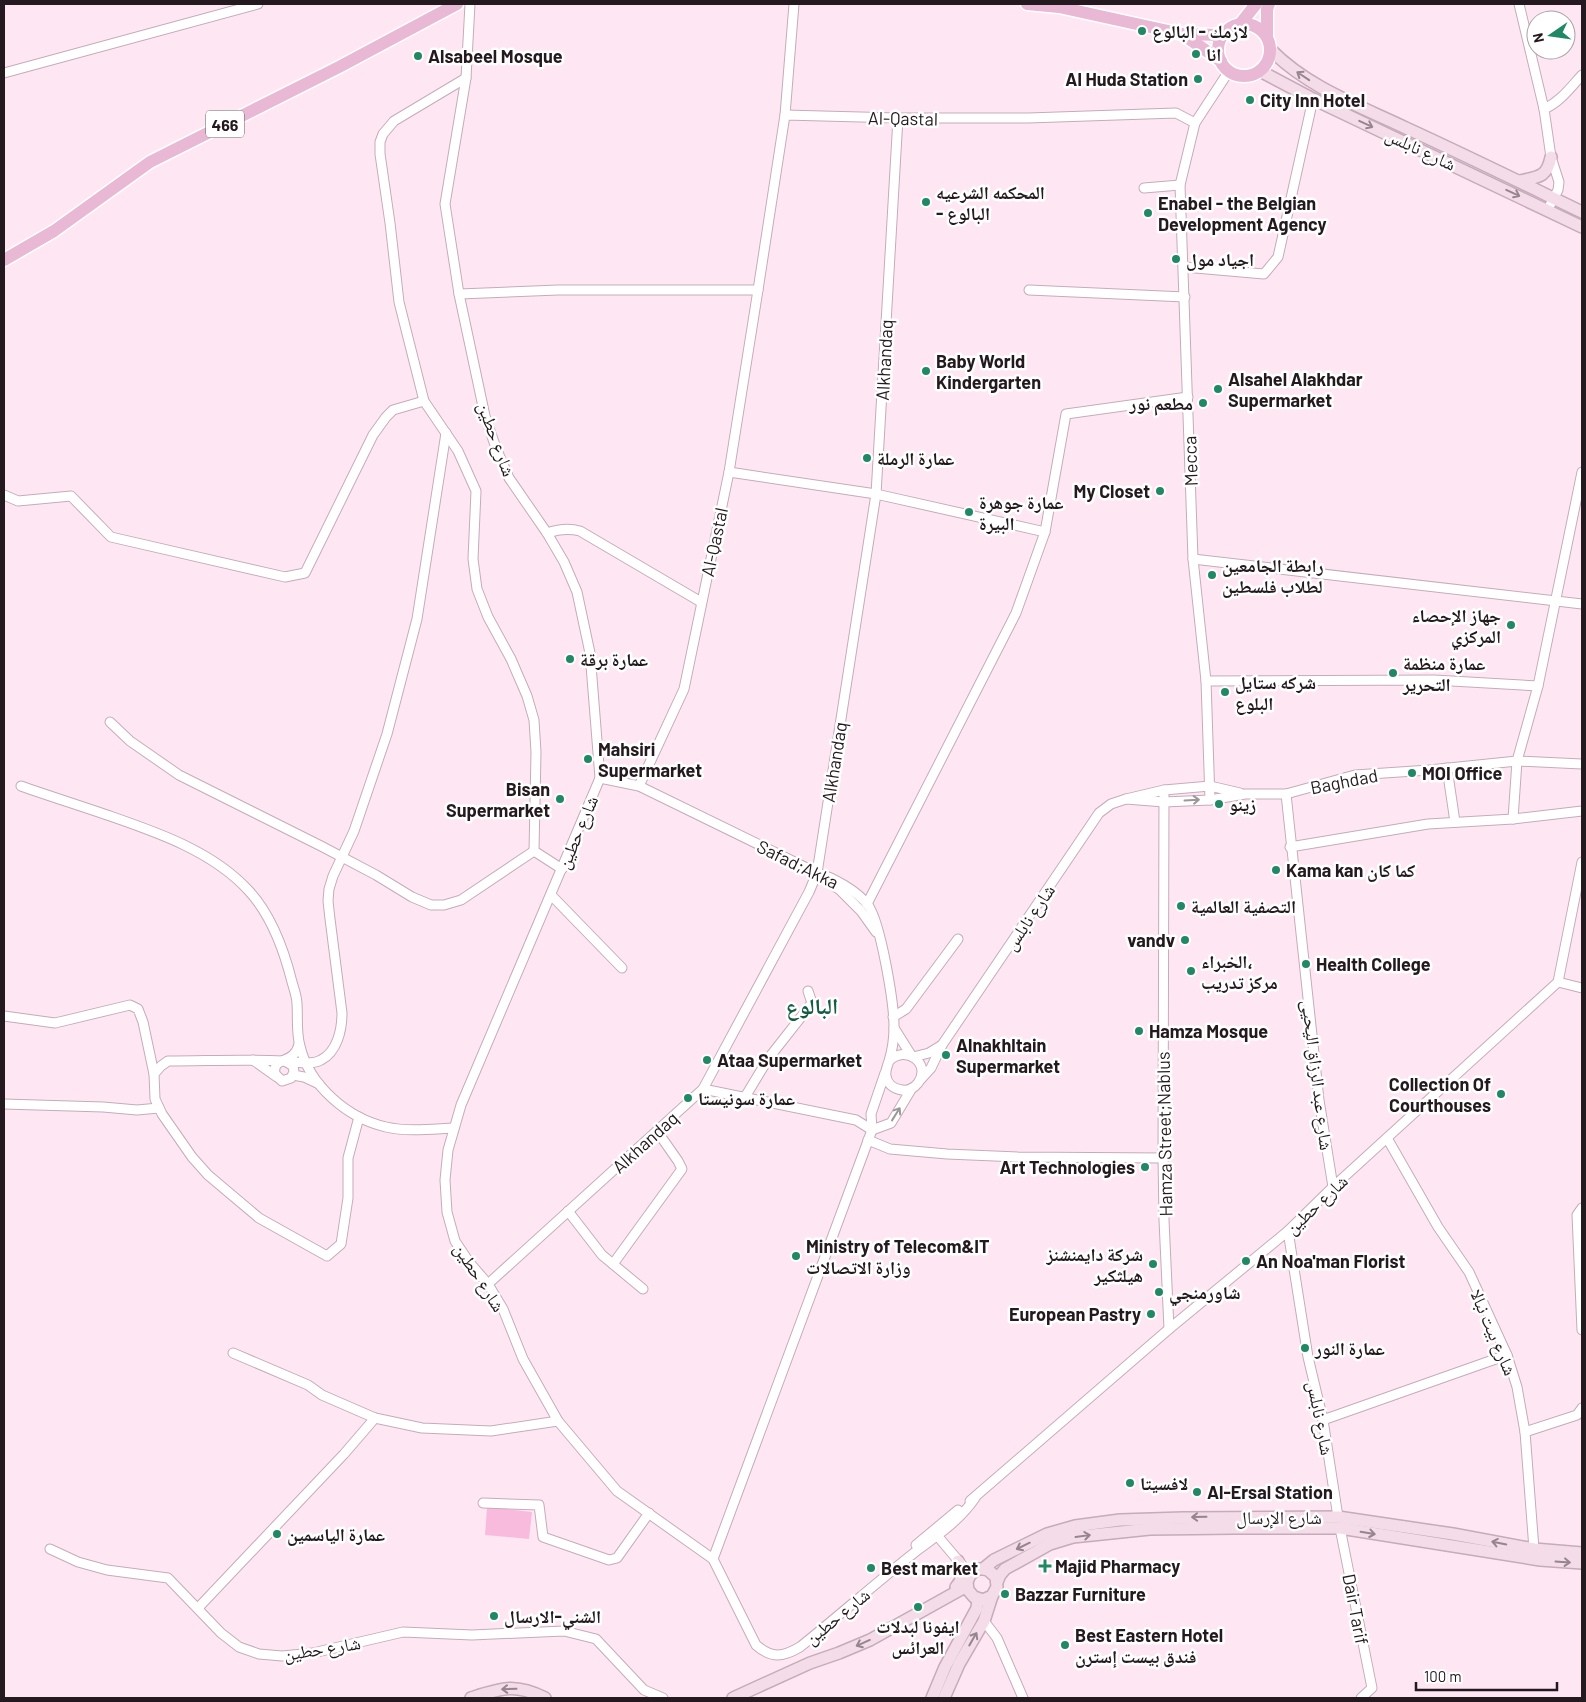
<svg xmlns="http://www.w3.org/2000/svg" width="1586" height="1702" font-family="Barlow,'Noto Naskh Arabic',sans-serif">
	<style>
		.green { fill: #f9bbdd }
		.lines { fill: none; stroke-linecap: round; stroke-linejoin: round }
		.street-casing { stroke: #c6abba; stroke-width: 11 }
		.secondary-casing { stroke: #c6abba; stroke-width: 14 }
		.primary-casing { stroke: #fff; stroke-width: 15 }
		.street { stroke: #fff; stroke-width: 9 }
		.secondary { stroke: #f4dce9; stroke-width: 11 }
		.primary { stroke: #e8b8d4; stroke-width: 12 }
		.oneway { stroke: #96848e }
		.oneway2 { stroke: #9c989a }
		.poi-dot { fill: #208864; stroke: #fff; stroke-width: 2 }
		.labels { text-anchor: middle; dominant-baseline: central; stroke-width: 5; stroke-linejoin: round; paint-order: stroke }
		.shield { fill: #fff; stroke: #655e62; stroke-width: 1 }
		.shield-label { font-size: 16px; font-weight: bold; fill: #23191e }
		.poi-label { font-size: 18px; font-weight: bold; fill: #23191e; stroke: #fff; text-anchor: start }
		.street-label { font-size: 18px; fill: #23191e; stroke: #fff }
		.district-label { font-size: 22px; font-weight: bold; fill: #165c43; stroke: #fff }
	</style>
	<rect width="100%" height="100%" fill="#fee7f3"/>
	<path class="green" d="M487,1507L532,1512L529,1539L485,1535Z"/>
	<g class="lines">
		<defs>
			<g id="street">
				<path d="M470,4L466,78L445,204L459,294L485,416L496,448L509,478L547,533L564,562L577,592L590,653L600,778L461,1105L448,1150L445,1180L447,1212L455,1241L469,1262L488,1284L503,1309L523,1359L558,1421L617,1491L713,1559L756,1645C772,1659 783,1657 800,1647C840,1615 878,1581 919,1549C939,1534 960,1520 975,1498"/>
				<path d="M1519,4L1544,109L1551,157L1559,182L1558,190L1548,209"/>
				<path d="M4,73L258,4"/>
				<path d="M466,78L394,121L383,134L380,142V154L390,223L399,302L424,401L458,451L476,491L473,559L477,589L488,617L511,659L527,696L534,720L536,752L534,851L562,869"/>
				<path d="M1544,109C1560,102 1570,88 1582,75"/>
				<path d="M785,115L794,4"/>
				<path d="M1144,188L1180,185"/>
				<path d="M1184,267L1264,274L1278,257L1313,99"/>
				<path d="M1029,290L1185,297"/>
				<path d="M459,294L558,290H758L785,115L898,118H1028L1176,113L1195,123"/>
				<path d="M729,472L876,494L1045,532"/>
				<path d="M4,495L18,501L71,496L111,537L285,577L305,573L373,435L386,417L393,410L424,401"/>
				<path d="M547,533C559,529 569,528 580,531L701,602"/>
				<path d="M1193,559L1582,604"/>
				<path d="M1206,681L1434,680L1538,686"/>
				<path d="M110,722L130,741L179,775L321,846L376,875L412,897L431,905H444L461,900L534,851"/>
				<path d="M1447,768L1455,822"/>
				<path d="M600,778L639,786L817,873C833,877 857,891 868,905C881,924 894,1003 894,1027C894,1038 892,1051 889,1061C887,1067 885,1070 886,1076C887,1084 894,1089 902,1090C908,1091 914,1088 918,1083C932,1064 906,1044 889,1061"/>
				<path d="M21,786C49,796 78,805 107,815C156,832 213,851 249,891C272,916 284,950 292,982C294,989 297,997 297,1004C298,1018 296,1032 300,1046C309,1085 347,1118 386,1127C408,1132 432,1129 454,1128"/>
				<path d="M639,786L684,689L729,472L758,290"/>
				<path d="M1164,790L1163,1158L1164,1220L1169,1329"/>
				<path d="M1286,794L1355,775L1429,770L1517,761L1582,764"/>
				<path d="M1126,799L1164,802L1210,800L1245,794H1286L1319,1100L1333,1187"/>
				<path d="M1210,800L1206,681L1193,559L1180,185L1195,123L1229,71"/>
				<path d="M1513,819L1517,761L1538,686L1582,472"/>
				<path d="M1290,847L1428,824L1513,819L1582,811"/>
				<path d="M820,877L840,890L861,911L876,932"/>
				<path d="M551,895L622,968"/>
				<path d="M867,904L1016,613L1045,532L1066,414L1188,397"/>
				<path d="M1558,982L1582,988"/>
				<path d="M4,1016L55,1023L130,1005L138,1009L143,1022L154,1074L155,1099L162,1114L192,1157L208,1175L259,1218L327,1256L341,1244L348,1198V1158L359,1117"/>
				<path d="M893,1017L906,1009L958,939"/>
				<path d="M894,1028L911,1055"/>
				<path d="M913,1057L929,1053L942,1045"/>
				<path d="M253,1060L277,1077"/>
				<path d="M285,1061L293,1066L294,1072L291,1078L282,1081L275,1074C272,1055 294,1066 299,1044"/>
				<path d="M154,1074L161,1066L168,1061C206,1061 245,1059 283,1061C295,1061 310,1066 321,1060C337,1052 342,1030 342,1013L330,919L328,901L329,889L333,876L354,831L387,734L417,619L446,433"/>
				<path d="M293,1075L304,1077L319,1084"/>
				<path d="M921,1079L931,1068L942,1045L1099,813L1111,804L1126,799L1164,790L1210,786L1240,793"/>
				<path d="M703,1089L856,1120L872,1130"/>
				<path d="M745,1097L768,1059L812,1003L808,991"/>
				<path d="M4,1104L103,1107L137,1110L159,1108"/>
				<path d="M872,1130L891,1123L912,1088"/>
				<path d="M1387,1138L1438,1227L1469,1272L1507,1355L1517,1387L1525,1432L1534,1549"/>
				<path d="M868,1140L890,1149L947,1154L1018,1157L1163,1158"/>
				<path d="M1582,1208L1577,1215L1582,1330"/>
				<path d="M568,1211L602,1255L643,1289"/>
				<path d="M1288,1231L1308,1357L1323,1420L1338,1517"/>
				<path d="M613,1264L682,1169L678,1161L657,1131"/>
				<path d="M488,1284L703,1089L809,892L817,873L876,494L898,118"/>
				<path d="M233,1353L308,1385L322,1395L375,1418L422,1428L491,1431L558,1421"/>
				<path d="M1323,1420L1507,1355"/>
				<path d="M1525,1432L1577,1415L1582,1408"/>
				<path d="M970,1501L1169,1329L1288,1231L1333,1187L1558,982L1582,862"/>
				<path d="M483,1503L539,1505L543,1537L609,1560L617,1558L649,1513"/>
				<path d="M1340,1528L1372,1688L1361,1698"/>
				<path d="M935,1533L962,1565"/>
				<path d="M916,1545L958,1510"/>
				<path d="M50,1549L78,1562L107,1570L168,1578L221,1633L239,1647L259,1654L282,1656L313,1653L403,1632L472,1635L564,1631L596,1639L644,1690L663,1698"/>
				<path d="M713,1559L872,1130L871,1114L885,1073"/>
				<path d="M198,1608L344,1454L375,1418"/>
				<path d="M984,1621L997,1638L1023,1698"/>
			</g>
			<g id="secondary">
				<path d="M1271,50C1307,87 1360,106 1406,128C1465,155 1524,184 1582,212"/>
				<path d="M1260,71L1313,99L1582,227"/>
				<path d="M1520,181C1539,177 1547,177 1551,157"/>
				<path d="M983,1569L988,1570L996,1577L997,1587L992,1596L983,1600L974,1597L968,1590L967,1582L970,1575L978,1569H983L994,1560L1047,1534L1075,1526L1120,1520L1183,1518L1338,1517L1453,1534L1534,1549L1582,1553"/>
				<path d="M997,1582L1000,1575L1005,1569L1050,1544L1073,1537L1150,1529L1235,1528H1340L1540,1560L1582,1563"/>
				<path d="M956,1587C964,1579 962,1571 958,1561"/>
				<path d="M471,1698C502,1688 515,1683 545,1698"/>
				<path d="M733,1698L810,1663L839,1653L870,1640L967,1586"/>
				<path d="M932,1698L945,1667L977,1608L978,1599"/>
				<path d="M944,1698L959,1664L984,1621L992,1596"/>
			</g>
			<g id="primary">
				<path d="M1027,4L1059,7L1182,34L1222,35"/>
				<path d="M1241,23L1256,4"/>
				<circle cx="1244" cy="50" r="26"/>
				<path d="M1182,34L1221,61"/>
				<path d="M1267,35V9L1269,4"/>
				<path d="M4,260L54,231L150,162L339,67L457,4"/>
			</g>
		</defs>
		<use href="#street" class="street-casing"/>
		<use href="#secondary" class="secondary-casing"/>
		<use href="#primary" class="primary-casing"/>
		<use href="#street" class="street"/>
		<use href="#secondary" class="secondary"/>
		<use href="#primary" class="primary"/>
	</g>
	<defs><path id="oneway-shaft" d="M-6 0H5M1.5-3L5.5 0L1.5 3" fill="none" stroke-width="1.6" stroke-linecap="round" stroke-linejoin="round" transform="scale(1.25)"/></defs>
	<g class="oneway">
		<use href="#oneway-shaft" transform="translate(1303 76) rotate(-146)"/>
		<use href="#oneway-shaft" transform="translate(1366 124) rotate(25)"/>
		<use href="#oneway-shaft" transform="translate(1513 193) rotate(25)"/>
		<use href="#oneway-shaft" transform="translate(1199 1517) rotate(179)"/>
		<use href="#oneway-shaft" transform="translate(1368 1533) rotate(9)"/>
		<use href="#oneway-shaft" transform="translate(1083 1536) rotate(-8)"/>
		<use href="#oneway-shaft" transform="translate(1499 1543) rotate(-169)"/>
		<use href="#oneway-shaft" transform="translate(1023 1546) rotate(154)"/>
		<use href="#oneway-shaft" transform="translate(1563 1562) rotate(4)"/>
		<use href="#oneway-shaft" transform="translate(973 1639) rotate(-60)"/>
		<use href="#oneway-shaft" transform="translate(863 1643) rotate(156)"/>
		<use href="#oneway-shaft" transform="translate(509 1689) rotate(178)"/>
	</g>
	<g class="oneway2">
		<use href="#oneway-shaft" transform="translate(1192 800) rotate(-3)"/>
		<use href="#oneway-shaft" transform="translate(896 1114) rotate(-58)"/>
	</g>
	<g class="poi-dot">
		<circle cx="1142" cy="31" r="5"/>
		<circle cx="1196" cy="54" r="5"/>
		<circle cx="418" cy="56" r="5"/>
		<circle cx="1198" cy="79" r="5"/>
		<circle cx="1250" cy="100" r="5"/>
		<circle cx="926" cy="202" r="5"/>
		<circle cx="1148" cy="213" r="5"/>
		<circle cx="1176" cy="259" r="5"/>
		<circle cx="926" cy="371" r="5"/>
		<circle cx="1218" cy="389" r="5"/>
		<circle cx="1203" cy="403" r="5"/>
		<circle cx="867" cy="458" r="5"/>
		<circle cx="1160" cy="491" r="5"/>
		<circle cx="969" cy="512" r="5"/>
		<circle cx="1212" cy="575" r="5"/>
		<circle cx="1511" cy="625" r="5"/>
		<circle cx="570" cy="659" r="5"/>
		<circle cx="1393" cy="673" r="5"/>
		<circle cx="1225" cy="692" r="5"/>
		<circle cx="588" cy="759" r="5"/>
		<circle cx="1412" cy="773" r="5"/>
		<circle cx="560" cy="799" r="5"/>
		<circle cx="1219" cy="804" r="5"/>
		<circle cx="1276" cy="870" r="5"/>
		<circle cx="1181" cy="906" r="5"/>
		<circle cx="1185" cy="940" r="5"/>
		<circle cx="1306" cy="964" r="5"/>
		<circle cx="1191" cy="971" r="5"/>
		<circle cx="1139" cy="1031" r="5"/>
		<circle cx="946" cy="1055" r="5"/>
		<circle cx="707" cy="1060" r="5"/>
		<circle cx="1501" cy="1094" r="5"/>
		<circle cx="688" cy="1098" r="5"/>
		<circle cx="1145" cy="1167" r="5"/>
		<circle cx="796" cy="1256" r="5"/>
		<circle cx="1246" cy="1261" r="5"/>
		<circle cx="1153" cy="1264" r="5"/>
		<circle cx="1159" cy="1292" r="5"/>
		<circle cx="1151" cy="1314" r="5"/>
		<circle cx="1305" cy="1348" r="5"/>
		<circle cx="1130" cy="1483" r="5"/>
		<circle cx="1197" cy="1492" r="5"/>
		<circle cx="277" cy="1534" r="5"/>
		<path d="M1042.5 1558.5h5v5h5v5h-5v5h-5v-5h-5v-5h5z"/>
		<circle cx="871" cy="1568" r="5"/>
		<circle cx="1005" cy="1594" r="5"/>
		<circle cx="918" cy="1607" r="5"/>
		<circle cx="494" cy="1616" r="5"/>
		<circle cx="1065" cy="1645" r="5"/>
	</g>
	<g class="labels">
		<rect class="shield" x="206" y="110.5" width="38" height="27" rx="4"/>
		<g class="shield-label">
			<text x="225" y="124">466</text>
		</g>
		<g class="poi-label">
			<text x="1152" y="31">لازمك - البالوع</text>
			<text x="1206" y="54">انا</text>
			<text x="428" y="56">Alsabeel Mosque</text>
			<text x="1188" y="79" text-anchor="end">Al Huda Station</text>
			<text x="1260" y="100">City Inn Hotel</text>
			<text x="936" y="192">المحكمه الشرعيه<tspan x="936" dy="21">- البالوع</tspan></text>
			<text x="1158" y="203">Enabel - the Belgian<tspan x="1158" dy="21">Development Agency</tspan></text>
			<text x="1186" y="259">اجياد مول</text>
			<text x="936" y="361">Baby World<tspan x="936" dy="21">Kindergarten</tspan></text>
			<text x="1228" y="379">Alsahel Alakhdar<tspan x="1228" dy="21">Supermarket</tspan></text>
			<text x="1193" y="403" text-anchor="end">مطعم نور</text>
			<text x="877" y="458">عمارة الرملة</text>
			<text x="1150" y="491" text-anchor="end">My Closet</text>
			<text x="979" y="502">عمارة جوهرة<tspan x="979" dy="21">البيرة</tspan></text>
			<text x="1222" y="565">رابطة الجامعين<tspan x="1222" dy="21">لطلاب فلسطين</tspan></text>
			<text x="1501" y="615" text-anchor="end">جهاز الإحصاء<tspan x="1501" dy="21">المركزي</tspan></text>
			<text x="580" y="659">عمارة برقة</text>
			<text x="1403" y="663">عمارة منظمة<tspan x="1403" dy="21">التحرير</tspan></text>
			<text x="1235" y="682">شركه ستايل<tspan x="1235" dy="21">البلوع</tspan></text>
			<text x="598" y="749">Mahsiri<tspan x="598" dy="21">Supermarket</tspan></text>
			<text x="1422" y="773">MOI Office</text>
			<text x="550" y="789" text-anchor="end">Bisan<tspan x="550" dy="21">Supermarket</tspan></text>
			<text x="1229" y="804">زينو</text>
			<text x="1286" y="870">Kama kan كما كان</text>
			<text x="1191" y="906">التصفية العالمية</text>
			<text x="1175" y="940" text-anchor="end">vandv</text>
			<text x="1201" y="961">الخبراء،<tspan x="1201" dy="21">مركز تدريب</tspan></text>
			<text x="1316" y="964">Health College</text>
			<text x="1149" y="1031">Hamza Mosque</text>
			<text x="956" y="1045">Alnakhltain<tspan x="956" dy="21">Supermarket</tspan></text>
			<text x="717" y="1060">Ataa Supermarket</text>
			<text x="1491" y="1084" text-anchor="end">Collection Of<tspan x="1491" dy="21">Courthouses</tspan></text>
			<text x="698" y="1098">عمارة سونيستا</text>
			<text x="1135" y="1167" text-anchor="end">Art Technologies</text>
			<text x="806" y="1246">Ministry of Telecom&amp;IT<tspan x="806" dy="21">وزارة الاتصالات</tspan></text>
			<text x="1143" y="1254" text-anchor="end">شركة دايمنشنز<tspan x="1143" dy="21">هيلثكير</tspan></text>
			<text x="1256" y="1261">An Noa'man Florist</text>
			<text x="1169" y="1292">شاورمنجي</text>
			<text x="1141" y="1314" text-anchor="end">European Pastry</text>
			<text x="1315" y="1348">عمارة النور</text>
			<text x="1140" y="1483">لافسيتا</text>
			<text x="1207" y="1492">Al-Ersal Station</text>
			<text x="287" y="1534">عمارة الياسمين</text>
			<text x="1055" y="1566">Majid Pharmacy</text>
			<text x="881" y="1568">Best market</text>
			<text x="1015" y="1594">Bazzar Furniture</text>
			<text x="504" y="1616">الشني-الارسال</text>
			<text x="918" y="1626" text-anchor="middle">ايفونا لبدلات<tspan x="918" dy="21">العرائس</tspan></text>
			<text x="1075" y="1635">Best Eastern Hotel<tspan x="1075" dy="21">فندق بيست إسترن</tspan></text>
		</g>
		<g class="street-label">
			<text transform="translate(903 118) rotate(1)">Al-Qastal</text>
			<text transform="translate(1421 149) rotate(25)">شارع نابلس</text>
			<text transform="translate(884 360) rotate(-87)">Alkhandaq</text>
			<text transform="translate(497 439) rotate(70)">شارع حطين</text>
			<text transform="translate(1190 461) rotate(-92)">Mecca</text>
			<text transform="translate(714 542) rotate(-78)">Al-Qastal</text>
			<text transform="translate(834 762) rotate(-81)">Alkhandaq</text>
			<text transform="translate(1344 781) rotate(-11)">Baghdad</text>
			<text transform="translate(577 832) rotate(-67)">شارع حطين</text>
			<text transform="translate(798 864) rotate(26)">Safad;Akka</text>
			<text transform="translate(1029 917) rotate(-56)">شارع نابلس</text>
			<text transform="translate(1318 1075) rotate(83)">شارع عبد الرزاق اليحيى</text>
			<text transform="translate(1164 1134) rotate(-91)">Hamza Street;Nablus</text>
			<text transform="translate(645 1142) rotate(-42)">Alkhandaq</text>
			<text transform="translate(1316 1204) rotate(-43)">شارع حطين</text>
			<text transform="translate(480 1277) rotate(57)">شارع حطين</text>
			<text transform="translate(1494 1332) rotate(67)">شارع بيت نبالا</text>
			<text transform="translate(1321 1418) rotate(79)">شارع نابلس</text>
			<text x="1279" y="1517">شارع الإرسال</text>
			<text transform="translate(1356 1609) rotate(79)">Dair Tarif</text>
			<text transform="translate(837 1616) rotate(-39)">شارع حطين</text>
			<text transform="translate(322 1648) rotate(-9)">شارع حطين</text>
		</g>
		<g class="district-label">
			<text x="812" y="1005">البالوع</text>
		</g>
	</g>
	<rect width="1586" height="1702" fill="none" stroke="#23191e" stroke-width="10"/>
	<g transform="translate(1551 35) rotate(257)"><circle r="24" fill="#ffffff" stroke="#a7a3a5"/>
	<path d="M0-4L9 19L0 12L-9 19Z" fill="#208864"/>
	<text y="-8" font-size="14" font-weight="bold" text-anchor="middle" fill="#23191e">N</text>
	</g>
	<path d="M1416 1682v8h141v-8" fill="none" stroke="#23191e" stroke-width="2.5"/>
	<text x="1424" y="1682" font-size="15" fill="#23191e" stroke="#ffffff" stroke-width="4" paint-order="stroke">100 m</text>
</svg>
